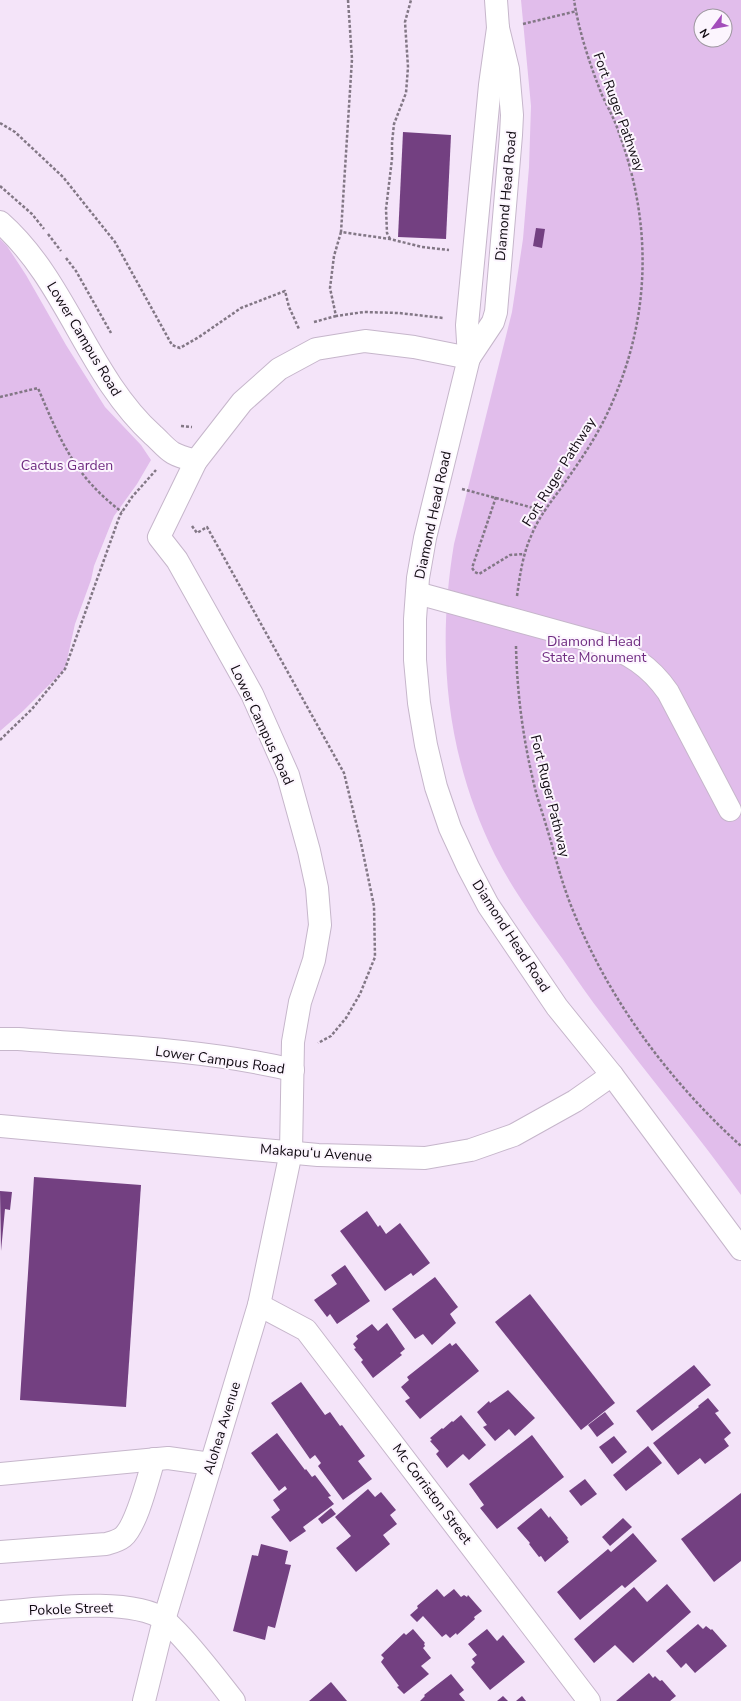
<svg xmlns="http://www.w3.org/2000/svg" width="741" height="1701" font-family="'Nunito Sans',sans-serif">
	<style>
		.green { fill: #e1bdeb; fill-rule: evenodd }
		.building { fill: #734081 }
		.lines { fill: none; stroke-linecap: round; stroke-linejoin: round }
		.minor-casing { stroke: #c6b6cb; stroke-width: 24 }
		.path { stroke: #827785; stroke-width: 2.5; stroke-dasharray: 3 2; stroke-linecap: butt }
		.minor { stroke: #fff; stroke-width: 22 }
		.labels { text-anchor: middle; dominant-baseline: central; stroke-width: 4; stroke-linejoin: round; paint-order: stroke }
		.street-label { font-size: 14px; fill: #0f0910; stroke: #fcf5fe }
		.park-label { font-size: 14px; fill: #6f2c81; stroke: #fcf5fe }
	</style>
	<rect width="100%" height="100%" fill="#f4e4f9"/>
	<g class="green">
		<path d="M521,0H741V1195C698,1135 650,1078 605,1018C590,999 576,978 562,958C538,924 514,892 495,855C446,756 436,652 454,544L512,312L523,239L529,167L531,106ZM701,16H725V40H701Z"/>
		<path d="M0,239L7,246L26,275L66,345L105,407L141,445L151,460L137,484L114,516L94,566L91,580L75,624L65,669L23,711L0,731Z"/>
	</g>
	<g class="building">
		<path d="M403,132L451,135L446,239L398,237Z"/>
		<path d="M536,228L545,229L542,248L533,246Z"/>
		<path d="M34,1177L141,1185L126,1407L20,1400Z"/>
		<path d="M0,1191L12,1192L10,1210L5,1209L1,1251Z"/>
		<path d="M367,1211L378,1227L380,1225L386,1234L400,1223L430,1263L413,1276L411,1273L385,1291L340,1231Z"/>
		<path d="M345,1265L370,1301L337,1324L330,1314L327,1317L314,1300L337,1284L331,1275Z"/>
		<path d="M435,1277L458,1307L450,1314L456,1323L432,1345L423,1334L415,1339L392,1309Z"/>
		<path d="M530,1294L615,1403L581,1430L495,1322Z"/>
		<path d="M387,1323L405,1349L400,1353L402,1355L373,1378L361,1362L363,1360L354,1349L356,1348L353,1344L358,1339L356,1336L372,1324L378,1331Z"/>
		<path d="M450,1343L452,1346L456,1343L479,1371L420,1419L405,1401L410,1398L401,1387L409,1380L407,1377Z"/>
		<path d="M694,1365L711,1385L652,1431L636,1411Z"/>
		<path d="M301,1382L325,1415L330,1412L340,1426L342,1425L365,1456L358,1461L372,1479L343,1500L318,1466L321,1463L315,1455L310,1459L271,1403Z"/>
		<path d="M508,1390L535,1418L515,1436L509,1429L495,1441L483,1427L487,1425L477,1412L489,1401L490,1403Z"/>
		<path d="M708,1398L719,1411L715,1413L731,1433L724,1439L729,1446L705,1464L700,1458L678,1475L653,1443L699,1407L698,1406Z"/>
		<path d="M605,1412L614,1424L597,1437L588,1425Z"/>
		<path d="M461,1415L486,1445L469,1460L463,1454L447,1468L436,1454L439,1451L430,1441L432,1440L430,1438L442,1428L443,1429L452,1421L453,1422Z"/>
		<path d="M277,1433L305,1470L306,1469L312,1477L315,1475L331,1496L328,1497L334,1504L303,1527L306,1531L290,1542L271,1517L280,1510L273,1500L287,1489L285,1486L279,1491L251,1453Z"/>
		<path d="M532,1435L564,1477L497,1529L480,1508L484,1505L469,1484Z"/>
		<path d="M614,1436L627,1452L612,1464L599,1447Z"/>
		<path d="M648,1446L662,1463L626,1491L613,1475Z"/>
		<path d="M585,1479L597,1494L581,1506L569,1491Z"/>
		<path d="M368,1489L375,1497L381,1492L396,1510L390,1515L397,1524L383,1535L390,1544L356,1572L336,1548L351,1536L335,1517Z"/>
		<path d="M741,1493V1561L714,1582L681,1539Z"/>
		<path d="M331,1508L336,1514L322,1524L318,1519Z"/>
		<path d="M541,1508L549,1518L550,1516L568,1538L567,1539L569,1542L545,1562L541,1556L539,1557L529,1544L530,1543L517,1528Z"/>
		<path d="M623,1518L632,1527L610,1546L602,1537Z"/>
		<path d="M633,1533L657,1561L625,1588L622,1585L580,1620L557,1592L608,1549L611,1552Z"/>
		<path d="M261,1544L288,1551L285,1564L291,1565L275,1628L268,1626L265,1640L233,1631L252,1555L258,1556Z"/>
		<path d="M667,1584L691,1612L633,1663L615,1645L594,1663L574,1639L634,1587L647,1602Z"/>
		<path d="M437,1589L444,1597L454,1589L461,1597L464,1595L467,1597L468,1595L482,1611L474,1617L475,1619L457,1635L456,1633L450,1638L446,1634L442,1637L423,1616L417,1622L410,1615L418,1608L417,1606Z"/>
		<path d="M698,1624L703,1629L706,1626L711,1630L712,1629L727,1646L695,1673L686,1663L681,1668L666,1651Z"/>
		<path d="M413,1629L425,1643L424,1644L425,1646L423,1648L431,1658L421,1666L429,1674L404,1694L397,1687L399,1686L381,1662L384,1658L381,1655L404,1633L406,1635Z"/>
		<path d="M487,1629L497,1641L503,1635L525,1662L490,1690L471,1667L475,1663L472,1659L477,1655L468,1644Z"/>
		<path d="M649,1673L653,1678L655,1676L660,1681L662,1680L676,1696L670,1701H616Z"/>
		<path d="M451,1674L464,1690L459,1694L465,1701H420L425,1696L424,1695Z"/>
		<path d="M331,1682L347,1701H309Z"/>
		<path d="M503,1696L508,1701H497Z"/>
		<path d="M522,1696L526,1701H516Z"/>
	</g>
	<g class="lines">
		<defs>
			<g id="minor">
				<path d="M498,28L490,85L467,325L469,358L425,538L418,578L415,619V660L419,703L426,745L436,787L450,828L468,867L488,905L557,1007L612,1075L741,1249"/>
				<path d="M0,222C67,281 87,375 153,435C159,440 166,449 173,453C180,457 189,459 196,461"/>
				<path d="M469,358L493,322L496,312L511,135L512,115L508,69L498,28L496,0"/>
				<path d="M417,593L599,643C628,652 650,666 668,692L730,810"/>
				<path d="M0,1039H18C108,1046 204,1049 293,1070"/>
				<path d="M0,1126L318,1155L425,1158L471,1150L514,1135L575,1101L612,1075"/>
				<path d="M259,1305L306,1330L589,1701"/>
				<path d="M0,1474L168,1458L211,1464"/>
				<path d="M0,1552L106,1544C113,1542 118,1541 123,1537C137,1525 148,1478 154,1459"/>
				<path d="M0,1612C42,1609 131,1596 165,1620C169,1624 174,1629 178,1633C198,1654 216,1678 234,1701"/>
				<path d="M144,1701L164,1620L259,1305L291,1152L293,1042L300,1002L314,960L320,925L317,888L309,851L288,775L252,694L177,560L159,537L196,461L242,402L279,369L316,349L365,341L414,347L469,358"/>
			</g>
		</defs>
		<use href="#minor" class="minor-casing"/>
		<g class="path">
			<path d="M348,0L352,59L341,232L390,239L422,247L449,250"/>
			<path d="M523,24L577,11"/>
			<path d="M0,123L15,132L63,177L115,242L172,345L180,348L199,337L241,308L285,291L289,307L299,329"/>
			<path d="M0,186L32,214L44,229"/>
			<path d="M341,232L334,256L330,288L336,316L364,312L399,313L443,318"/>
			<path d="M48,234L61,251"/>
			<path d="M390,239L387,233L386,209L392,159V143L394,124L406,93L408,67L405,22L411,0"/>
			<path d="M66,258L76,271L111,333"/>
			<path d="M314,322L336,316"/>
			<path d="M0,397L38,388C60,440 75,477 122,512"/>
			<path d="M181,426L192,427"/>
			<path d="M462,489L545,511"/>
			<path d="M496,497L472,568L475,572L479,574L510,555L524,554"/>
			<path d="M192,526L197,533L207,527L344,773L361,843L374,906L375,957L360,994L346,1018L331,1036L318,1043"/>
			<path d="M517,596C520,574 523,553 532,534C539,517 550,503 561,488C580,461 599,434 612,403C651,315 652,223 619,133C615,120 608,108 602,95C590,65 579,32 574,0"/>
			<path d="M516,646C517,693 523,739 534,784C537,798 542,811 546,825C554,851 560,877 570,903C606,996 667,1079 741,1146"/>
			<path d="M0,740L32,709L65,669L120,515L132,497L156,470"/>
		</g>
		<use href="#minor" class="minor"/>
	</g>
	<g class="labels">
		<g class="street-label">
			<text transform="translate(619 112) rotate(70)">Fort Ruger Pathway</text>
			<text transform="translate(506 196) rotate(-85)">Diamond Head Road</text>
			<text transform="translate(84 339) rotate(59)">Lower Campus Road</text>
			<text transform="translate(559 472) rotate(-58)">Fort Ruger Pathway</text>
			<text transform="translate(433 515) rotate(-78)">Diamond Head Road</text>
			<text transform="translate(262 725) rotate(65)">Lower Campus Road</text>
			<text transform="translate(550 796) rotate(76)">Fort Ruger Pathway</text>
			<text transform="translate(511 936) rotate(57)">Diamond Head Road</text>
			<text transform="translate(220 1060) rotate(8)">Lower Campus Road</text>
			<text transform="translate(316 1153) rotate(4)">Makapu‘u Avenue</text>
			<text transform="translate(222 1428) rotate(-73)">Alohea Avenue</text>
			<text transform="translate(432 1494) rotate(53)">Mc Corriston Street</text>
			<text transform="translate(71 1609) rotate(-2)">Pokole Street</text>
		</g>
		<g class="park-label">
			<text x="67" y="465">Cactus Garden</text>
			<text x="594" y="641">Diamond Head<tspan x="594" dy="16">State Monument</tspan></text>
		</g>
	</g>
	<g transform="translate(713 28) rotate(238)"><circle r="19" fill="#fcf5fe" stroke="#9d979f"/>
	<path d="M0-3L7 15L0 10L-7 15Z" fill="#a34dbb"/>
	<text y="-6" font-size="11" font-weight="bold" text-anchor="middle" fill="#0f0910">N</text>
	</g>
</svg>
